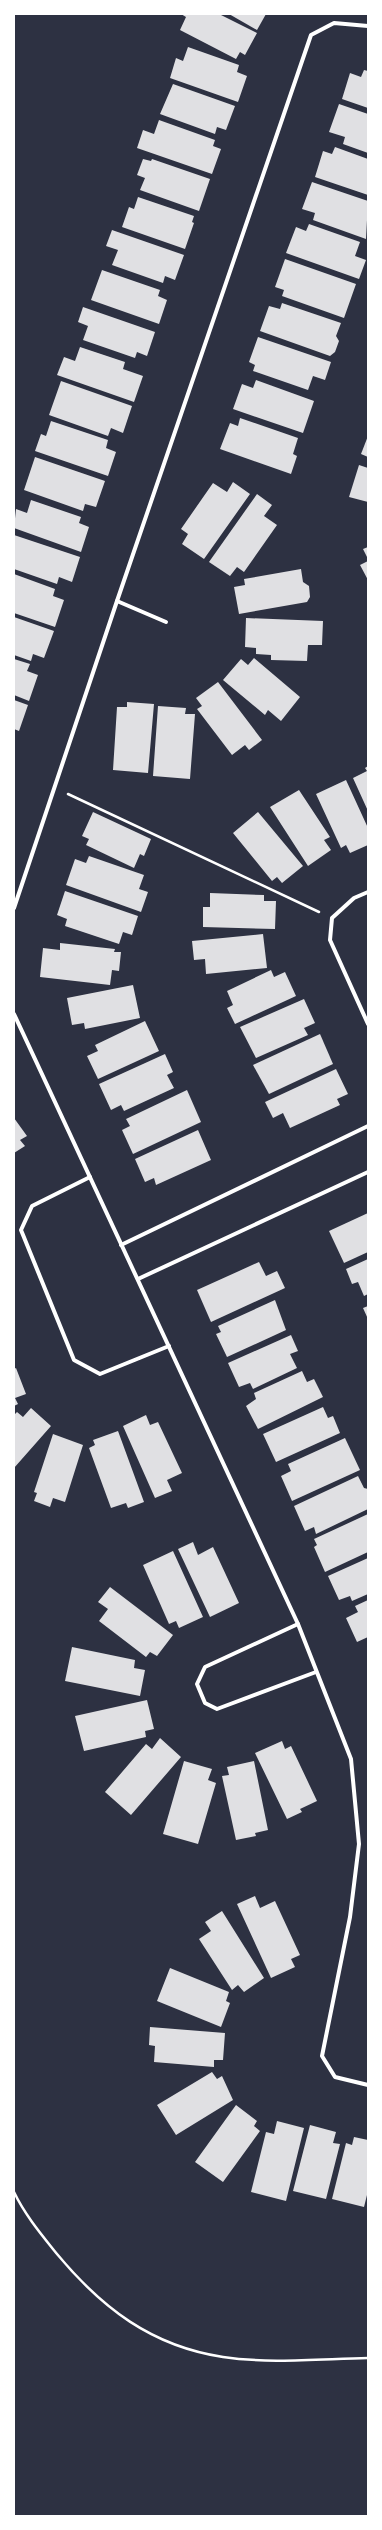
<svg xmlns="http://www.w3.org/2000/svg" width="382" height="2530" font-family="Poppins,sans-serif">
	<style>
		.building { fill: #e0e0e3 }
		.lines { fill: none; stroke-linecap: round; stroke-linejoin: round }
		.path { stroke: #fff; stroke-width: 2.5 }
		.minor { stroke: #fff; stroke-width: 4 }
	</style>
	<rect width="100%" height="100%" fill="#2d3142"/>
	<g class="building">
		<path d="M181,14H219L257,33L245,55L240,52L236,59L180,30L186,17Z"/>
		<path d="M229,14H266L257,30Z"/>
		<path d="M188,47L239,65L237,72L247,76L238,102L170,78L176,58L183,61Z"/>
		<path d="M364,70L368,71V108L342,99L350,73L361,77Z"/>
		<path d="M173,84L235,106L226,130L217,127L215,134L160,114Z"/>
		<path d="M339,104L368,114V153L343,144L345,137L329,132Z"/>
		<path d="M159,120L215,140L213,146L221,149L212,174L137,148L143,130L154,134Z"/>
		<path d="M335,147L368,159V195L315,177L323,151L332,154Z"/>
		<path d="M143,159L151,161L152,159L210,179L199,211L140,190L145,178L137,175Z"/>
		<path d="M312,182L368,201L366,239L313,220L315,213L302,209Z"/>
		<path d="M138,197L194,216L192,222L194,223L185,249L122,227L129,207L134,209Z"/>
		<path d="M309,224L360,242L355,256L366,260L359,279L286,253L296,227L306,231Z"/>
		<path d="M112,230L184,255L175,280L165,276L163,283L112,265L118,250L106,246Z"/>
		<path d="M285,259L356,284L344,318L282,296L284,290L275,287Z"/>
		<path d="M102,270L160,290L158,296L167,300L159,324L91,300Z"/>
		<path d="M282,303L341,323L336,336L339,341L335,352L330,356L260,331L269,306L280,309Z"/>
		<path d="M83,307L155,332L147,356L137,352L135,358L83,340L88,326L78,322Z"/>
		<path d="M258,337L331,362L325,380L313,376L308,390L253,371L255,365L249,362Z"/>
		<path d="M80,347L125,362L123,369L143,376L134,402L57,375L64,357L75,361Z"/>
		<path d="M256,380L314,401L303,433L233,409L242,384L253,388Z"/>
		<path d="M61,381L132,406L123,433L111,428L108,436L49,415Z"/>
		<path d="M240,418L298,438L293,454L297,456L291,474L220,449L230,423L238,426Z"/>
		<path d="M51,421L108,440L106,448L116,452L108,476L35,451L41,434L46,436Z"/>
		<path d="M368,436V457L361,454Z"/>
		<path d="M35,457L105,481L96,507L85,504L83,511L24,490Z"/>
		<path d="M359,465L368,468V502L349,497Z"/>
		<path d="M233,482L250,494L204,559L182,544L188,534L181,529L213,483L227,492Z"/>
		<path d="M257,494L272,505L264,516L277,525L244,572L237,567L230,576L209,562Z"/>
		<path d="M31,500L81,517L79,523L89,527L81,552L14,528L16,509L27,513Z"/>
		<path d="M14,535L80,557L72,582L59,577L57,584L14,569Z"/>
		<path d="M368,547V559L363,549Z"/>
		<path d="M368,561V580L360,565Z"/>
		<path d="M301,569L303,582L309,586L310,597L307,602L239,614L234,587L245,585L244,579Z"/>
		<path d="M14,574L55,589L53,596L64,600L55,627L14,613Z"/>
		<path d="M14,617L54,631L44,658L33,654L31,661L14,655Z"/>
		<path d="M246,618L323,621L322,645H308L307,661L271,660V655L256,654V648L245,647Z"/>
		<path d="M254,658L300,697L281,721L268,710L265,715L223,680L241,659L248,665Z"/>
		<path d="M14,659L30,664L27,671L38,675L29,701L14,695Z"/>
		<path d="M218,682L262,740L249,750L245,745L232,755L197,709L202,706L196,698Z"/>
		<path d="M14,700L28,705L19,731L14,729Z"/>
		<path d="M127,702L154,704L148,773L113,770L117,707H127Z"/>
		<path d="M158,706L186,708L185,714H195L190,779L153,776Z"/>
		<path d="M368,766V811L353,778L367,771L365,768Z"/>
		<path d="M346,780L368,828V845L350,853L346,845L341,848L316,794Z"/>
		<path d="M299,790L330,837L324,840L331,850L308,866L270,807Z"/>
		<path d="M93,812L151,839L144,856L140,854L134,868L86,845L89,839L82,836Z"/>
		<path d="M258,812L303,866L282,883L277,877L272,881L233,833Z"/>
		<path d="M89,856L144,875L139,889L148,892L141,912L66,885L75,859L86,863Z"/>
		<path d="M65,891L138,916L132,935L123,932L119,944L65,926L67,919L57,915Z"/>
		<path d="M210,893L264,895V901H276L275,929L203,927V907H210Z"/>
		<path d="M263,934L267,968L206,974L205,959L194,960L192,941Z"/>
		<path d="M60,943L115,949L114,952H121L119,971L112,970L110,985L40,977L43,948L60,950Z"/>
		<path d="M271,970L274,977L285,972L296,996L235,1024L227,1008L233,1005L227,991Z"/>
		<path d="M133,985L140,1018L85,1029L84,1023L72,1025L67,998Z"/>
		<path d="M304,999L315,1023L304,1028L308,1035L256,1058L240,1027Z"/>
		<path d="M145,1021L159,1051L98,1079L87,1056L98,1051L95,1045Z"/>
		<path d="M320,1034L333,1064L269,1094L253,1065Z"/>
		<path d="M165,1054L173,1072L167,1075L174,1088L124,1111L121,1105L111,1110L99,1084Z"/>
		<path d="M336,1069L348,1094L337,1099L340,1105L290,1128L283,1113L273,1118L265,1102Z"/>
		<path d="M187,1090L201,1122L133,1154L122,1130L130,1126L126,1119Z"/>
		<path d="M14,1118L27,1136L20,1140L25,1146L14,1153Z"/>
		<path d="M198,1130L211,1160L156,1185L154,1178L145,1182L135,1159Z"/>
		<path d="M368,1213V1252L344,1263L329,1231Z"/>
		<path d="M368,1259V1294L364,1296L358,1282L352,1284L346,1269Z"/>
		<path d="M259,1262L266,1276L277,1271L285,1288L211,1322L197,1290Z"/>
		<path d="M275,1300L286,1330L227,1357L216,1334L221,1332L218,1326Z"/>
		<path d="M368,1306V1319L363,1308Z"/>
		<path d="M291,1335L298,1351L290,1354L297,1368L253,1389L250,1383L239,1387L228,1363Z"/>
		<path d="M16,1368L26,1394L15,1398L18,1404L14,1406V1369Z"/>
		<path d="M302,1371L307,1382L314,1379L323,1397L258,1429L246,1406L256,1399L254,1393Z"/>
		<path d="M323,1407L328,1418L333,1416L340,1433L276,1462L263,1434Z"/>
		<path d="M31,1408L51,1426L14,1468V1415L17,1412L23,1417Z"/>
		<path d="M146,1415L150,1425L158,1422L182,1473L167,1480L172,1491L155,1498L123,1426Z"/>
		<path d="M118,1431L144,1502L128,1508L126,1503L111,1508L89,1448L95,1445L93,1440Z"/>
		<path d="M53,1434L83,1445L65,1502L53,1498L50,1507L34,1501L37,1493L34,1492Z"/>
		<path d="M345,1438L360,1470L292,1501L281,1476L291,1471L288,1464Z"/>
		<path d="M358,1476L364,1488L368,1489V1509L316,1534L314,1527L305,1531L294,1506Z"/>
		<path d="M368,1514V1552L325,1572L314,1547L317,1545L314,1539Z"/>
		<path d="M193,1542L198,1555L213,1547L239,1603L210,1617L178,1549Z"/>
		<path d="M173,1551L203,1617L179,1628L176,1621L169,1624L143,1565Z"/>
		<path d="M368,1558V1594L352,1601L350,1596L339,1600L328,1576Z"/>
		<path d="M110,1587L173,1635L157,1656L150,1652L146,1657L99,1621L108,1609L98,1602Z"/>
		<path d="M368,1600V1637L357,1642L346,1618L358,1612L355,1606Z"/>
		<path d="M72,1647L135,1660L134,1668L145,1670L140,1696L65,1681Z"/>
		<path d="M147,1700L154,1729L145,1731L146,1737L84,1751L75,1716Z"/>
		<path d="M160,1738L181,1757L131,1815L105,1792L146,1744L152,1749Z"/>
		<path d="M282,1741L285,1749L291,1746L317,1801L300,1809L302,1812L287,1819L255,1753Z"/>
		<path d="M184,1761L212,1769L208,1780L216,1783L198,1844L163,1834Z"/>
		<path d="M254,1761L268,1830L255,1833L256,1836L236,1840L222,1776L229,1775L227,1767Z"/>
		<path d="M255,1896L260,1908L275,1901L300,1955L291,1959L295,1967L271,1978L237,1904Z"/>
		<path d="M222,1911L264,1978L244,1992L238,1985L232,1990L199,1939L211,1931L205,1922Z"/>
		<path d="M170,1968L229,1992L226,2001L230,2003L221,2027L157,2001Z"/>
		<path d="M150,2027L225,2033L223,2060H214V2067L154,2062L155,2046L149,2045Z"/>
		<path d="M212,2072L217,2079L222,2076L233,2100L176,2135L157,2105Z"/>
		<path d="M236,2105L257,2121L254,2126L260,2131L223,2182L195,2162Z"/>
		<path d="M277,2121L304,2128L286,2201L251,2192L266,2132L274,2134Z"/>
		<path d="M310,2125L336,2132L333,2143L340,2144L326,2199L293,2191Z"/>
		<path d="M354,2137L368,2140V2191L364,2207L332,2199L346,2143L352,2145Z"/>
	</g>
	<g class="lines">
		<g class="path">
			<path d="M68,794L319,912"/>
			<path d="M14,2192C25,2215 41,2234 57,2254C102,2308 151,2346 223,2357C270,2364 320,2359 368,2358"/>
		</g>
		<g class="minor">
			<path d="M117,601L166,622"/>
			<path d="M368,892L354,898L332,918L330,940L368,1024"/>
			<path d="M14,908L117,601L311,35L334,23L368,26"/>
			<path d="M14,1014L298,1624L351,1759L359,1844L350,1917L322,2056L335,2077L368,2085"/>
			<path d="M90,1177L32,1206L21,1230L74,1360L100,1374L169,1346"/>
			<path d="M121,1245L368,1126"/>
			<path d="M138,1279L368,1172"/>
			<path d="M298,1624L205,1667L197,1684L205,1703L217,1709L316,1672"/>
		</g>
	</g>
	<rect width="382" height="2530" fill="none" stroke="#ffffff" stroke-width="30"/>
</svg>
